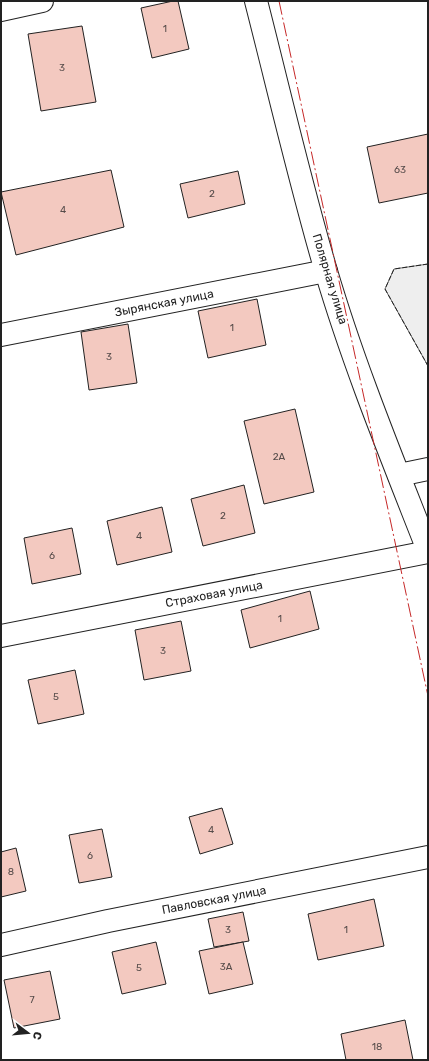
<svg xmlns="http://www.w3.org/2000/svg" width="429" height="1061" font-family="Rubik,sans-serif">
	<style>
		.green { fill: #eee; stroke: #6f6f6f }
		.building { fill: #f3c9c0; stroke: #222 }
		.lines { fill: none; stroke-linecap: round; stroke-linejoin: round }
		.street-casing { stroke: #222; stroke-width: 24 }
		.secondary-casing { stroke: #222; stroke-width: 24 }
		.street { stroke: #fff; stroke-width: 22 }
		.secondary { stroke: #fff; stroke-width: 22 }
		.fence { stroke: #222; stroke-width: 1; stroke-dasharray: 5 2; stroke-linecap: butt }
		.power { stroke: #c62828; stroke-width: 1; stroke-dasharray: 14 3 2 3; stroke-linecap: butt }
		.labels { text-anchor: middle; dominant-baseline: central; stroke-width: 3; stroke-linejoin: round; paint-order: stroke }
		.number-label { font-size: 10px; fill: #564c4a }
		.street-label { font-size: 12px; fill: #222; stroke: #fff }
	</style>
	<rect width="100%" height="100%" fill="#fff"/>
	<path class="green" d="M428,264V366L385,289L394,269Z"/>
	<g class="building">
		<path d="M173,1H178L189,49L152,58L141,8Z"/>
		<path d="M82,26L96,102L41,111L28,34Z"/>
		<path d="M428,134V193L379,203L367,147Z"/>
		<path d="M111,170L124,227L16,255L1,192Z"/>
		<path d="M238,171L245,204L188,218L180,184Z"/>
		<path d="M257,299L266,345L208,358L198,311Z"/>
		<path d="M128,324L137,383L89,390L81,332Z"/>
		<path d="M295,409L314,492L264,504L244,421Z"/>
		<path d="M244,485L255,533L203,546L191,499Z"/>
		<path d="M162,507L172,552L117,565L107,521Z"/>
		<path d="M72,528L81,574L32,584L24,538Z"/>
		<path d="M310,591L319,629L250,648L241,610Z"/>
		<path d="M181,621L191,671L144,680L135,630Z"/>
		<path d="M75,670L84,714L38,724L28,680Z"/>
		<path d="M222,808L233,844L200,854L189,817Z"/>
		<path d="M102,829L112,877L79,883L69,835Z"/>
		<path d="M16,848L26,891L1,897V852Z"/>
		<path d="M374,899L384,946L318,960L308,914Z"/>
		<path d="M243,912L249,941L214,947L208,919Z"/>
		<path d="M156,942L166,984L122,994L112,952Z"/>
		<path d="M243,942L253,984L209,994L199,951Z"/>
		<path d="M50,971L60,1019L14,1028L4,980Z"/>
		<path d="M405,1020L413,1060H346L341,1034Z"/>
	</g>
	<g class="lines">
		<defs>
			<g id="street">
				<path d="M1,10L42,1"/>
				<path d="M1,335L326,271"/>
				<path d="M1,636L428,552"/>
				<path d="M1,945L108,921L428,857"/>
			</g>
			<g id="secondary">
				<path d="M256,1C279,91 300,182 326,271C354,366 392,458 428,550"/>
				<path d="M399,475L428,469"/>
			</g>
		</defs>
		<use href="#street" class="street-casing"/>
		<use href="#secondary" class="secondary-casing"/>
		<use href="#street" class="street"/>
		<use href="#secondary" class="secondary"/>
		<path class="fence" d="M428,264L394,269L385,289L428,366"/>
		<path class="power" d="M279,1L428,696"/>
	</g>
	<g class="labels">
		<g class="number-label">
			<text x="165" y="29">1</text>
			<text x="62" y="68">3</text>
			<text x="400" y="170">63</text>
			<text x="212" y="194">2</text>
			<text x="63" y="210">4</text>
			<text x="232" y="328">1</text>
			<text x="109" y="357">3</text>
			<text x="279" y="457">2А</text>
			<text x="223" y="516">2</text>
			<text x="139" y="536">4</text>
			<text x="52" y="556">6</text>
			<text x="280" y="619">1</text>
			<text x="163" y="651">3</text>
			<text x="56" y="697">5</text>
			<text x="211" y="830">4</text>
			<text x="90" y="856">6</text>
			<text x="11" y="872">8</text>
			<text x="228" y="930">3</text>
			<text x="346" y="930">1</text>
			<text x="226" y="967">3А</text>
			<text x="139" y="968">5</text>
			<text x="32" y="1000">7</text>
			<text x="377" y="1047">18</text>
		</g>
		<g class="street-label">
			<text transform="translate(330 279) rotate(73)">Полярная улица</text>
			<text transform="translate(164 303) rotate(-11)">Зырянская улица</text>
			<text transform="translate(214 594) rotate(-11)">Страховая улица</text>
			<text transform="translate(214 900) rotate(-11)">Павловская улица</text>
		</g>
	</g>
	<rect width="429" height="1061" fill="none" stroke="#222222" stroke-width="4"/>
	<g transform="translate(28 1033) rotate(106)" stroke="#ffffff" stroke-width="3" paint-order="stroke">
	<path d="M0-3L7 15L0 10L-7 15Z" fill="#222222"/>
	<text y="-6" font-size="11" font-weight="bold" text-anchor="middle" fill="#222222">С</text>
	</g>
</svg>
